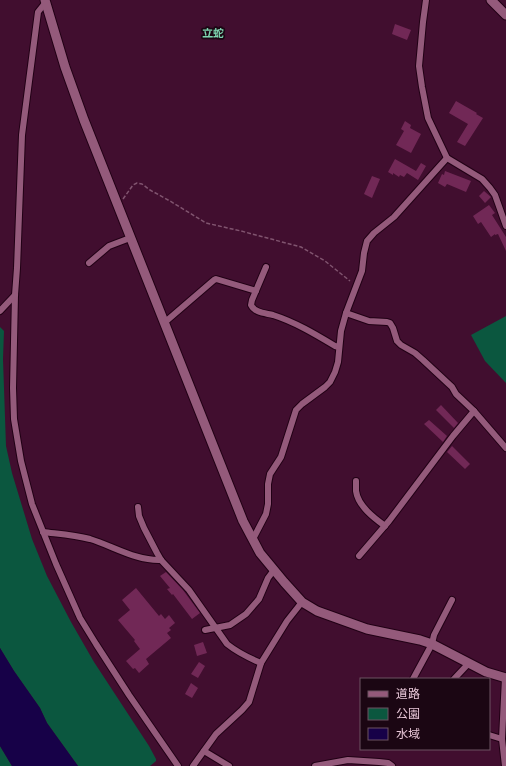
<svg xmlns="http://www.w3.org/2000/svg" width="506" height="766" font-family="'Fira Sans Condensed','Noto Sans JP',sans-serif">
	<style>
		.green { fill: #0b573f }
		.water { fill: #170148 }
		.building { fill: #712856 }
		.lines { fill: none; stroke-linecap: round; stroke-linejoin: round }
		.street-casing { stroke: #210015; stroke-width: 8 }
		.secondary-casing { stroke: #210015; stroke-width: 11 }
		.path { stroke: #80546f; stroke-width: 1.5; stroke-dasharray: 4 2; stroke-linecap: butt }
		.street { stroke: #945a7b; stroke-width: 6 }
		.secondary { stroke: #945a7b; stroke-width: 9 }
		.labels { text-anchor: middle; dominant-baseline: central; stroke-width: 3.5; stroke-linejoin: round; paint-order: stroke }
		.neighbourhood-label { font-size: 11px; font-weight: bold; fill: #7ed4b0; stroke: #1b0613 }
	</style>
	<rect width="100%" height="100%" fill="#410e2f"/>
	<g class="green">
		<path d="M506,316V383L485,361L471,335Z"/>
		<path d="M0,327L4,331L3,359L6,446L12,473L32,539L47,576L71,622L94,662L149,746L156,759V761L150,766H78L47,723L40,708L14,671L0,648Z"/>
		<path d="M0,746L12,766H0Z"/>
	</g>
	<path class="water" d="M0,648L14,671L40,708L47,723L78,766H12L0,746Z"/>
	<g class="building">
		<path d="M395,24L411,30L407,40L392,34Z"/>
		<path d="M456,101L477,113L476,114L483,118L465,146L457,142L468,124L449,113Z"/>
		<path d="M405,121L411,125L410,128L421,134L411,153L396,145L404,131L401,129Z"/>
		<path d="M395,159L416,171L421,163L426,166L418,180L407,173L404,177L400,175L399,177L393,173V175L388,172Z"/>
		<path d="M445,171L471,181L466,192L447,184L445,187L438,183L442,174L444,175Z"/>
		<path d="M372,176L380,179L372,198L364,194Z"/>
		<path d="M484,191L491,197L485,203L479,196Z"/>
		<path d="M489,205L495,213L492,215L506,237V251L498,234L495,235V234L491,237L481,222L478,224L473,216Z"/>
		<path d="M441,405L458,423L454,428L436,410Z"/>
		<path d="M429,420L447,436L443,442L424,424Z"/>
		<path d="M452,446L470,464L465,469L447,452Z"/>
		<path d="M166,572L183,590L200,613L192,619L173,594L172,595L167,589L170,588L160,576Z"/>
		<path d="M136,588L159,616L161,614L165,619L169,615L175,623L169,628L171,630L167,633L171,638L146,659L149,664L139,673L135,668L133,669L126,661L140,649L134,641L135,640L118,620L130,610L122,600Z"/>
		<path d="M203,642L207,653L197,656L194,645Z"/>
		<path d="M199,662L205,666L198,678L191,674Z"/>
		<path d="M191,683L198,688L192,698L185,694Z"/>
	</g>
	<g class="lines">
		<defs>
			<g id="street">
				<path d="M426,0L423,22L419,66L422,87L428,118L447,158L482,179L490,188L495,195L506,226"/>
				<path d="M46,2L38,12L22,135L17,268L15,295L13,388L14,419L21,461L32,504L56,564L80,618L96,644L129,695L178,766"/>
				<path d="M89,263L109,246L130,238"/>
				<path d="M266,267L252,300L251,305C255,313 265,313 273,315C295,322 315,334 335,346L339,347"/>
				<path d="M0,311L15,295"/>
				<path d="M346,313L369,321L387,322L390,323L393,328L397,341L401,345L415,353L423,360L452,387L456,394L474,411L506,448"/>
				<path d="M164,323L214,280L216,279L256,291"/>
				<path d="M356,481C356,484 356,488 356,491C358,506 374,518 385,526"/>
				<path d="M138,507L139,516L144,528L157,553L161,560L189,590L227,644C237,652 249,658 261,663"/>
				<path d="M43,532C59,534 74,535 90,539C113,546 136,561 161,560"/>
				<path d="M253,539L266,514L268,504V484L270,474L281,457L296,410L302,404L325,387L330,382L335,372L338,362L341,331L346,313L362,271L364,253L367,241L374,233L394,217L447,158"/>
				<path d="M359,556L389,521L453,436L474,411"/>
				<path d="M205,630L230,625L246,614L259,599L268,578L274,570"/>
				<path d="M413,679L432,644L434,635L452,600"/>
				<path d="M454,679L469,663"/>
				<path d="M489,735L502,739"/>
				<path d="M204,751L229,766"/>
				<path d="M193,766L216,734L242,710L249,702L261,663L287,621L302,602"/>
				<path d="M315,766L348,760L379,762L388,763L392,766"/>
				<path d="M505,766L502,739L505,678"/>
			</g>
			<g id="secondary">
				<path d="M45,0L65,67L84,120L243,521L260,553L284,582L302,602L317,611L367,629L420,640L432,644L486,672L506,678"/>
				<path d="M491,0L506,15"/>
			</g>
		</defs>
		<use href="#street" class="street-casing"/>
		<use href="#secondary" class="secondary-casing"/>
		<path class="path" d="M123,199L133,185L137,183L142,184L150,190L170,201L206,223L241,231L301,247L325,261L350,281"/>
		<use href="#street" class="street"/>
		<use href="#secondary" class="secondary"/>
	</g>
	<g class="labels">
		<g class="neighbourhood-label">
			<text x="213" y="33">立蛇</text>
		</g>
	</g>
	<rect x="360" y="678" width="130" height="72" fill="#1b0613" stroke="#6d5362"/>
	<rect x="368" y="691" width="20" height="6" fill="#945a7b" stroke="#6d5362"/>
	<text x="396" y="698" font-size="12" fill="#e8c7d8">道路</text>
	<rect x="368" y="708" width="20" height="12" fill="#0b573f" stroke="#6d5362"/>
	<text x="396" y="718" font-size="12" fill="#e8c7d8">公園</text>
	<rect x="368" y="728" width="20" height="12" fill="#170148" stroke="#6d5362"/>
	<text x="396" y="738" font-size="12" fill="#e8c7d8">水域</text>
</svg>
